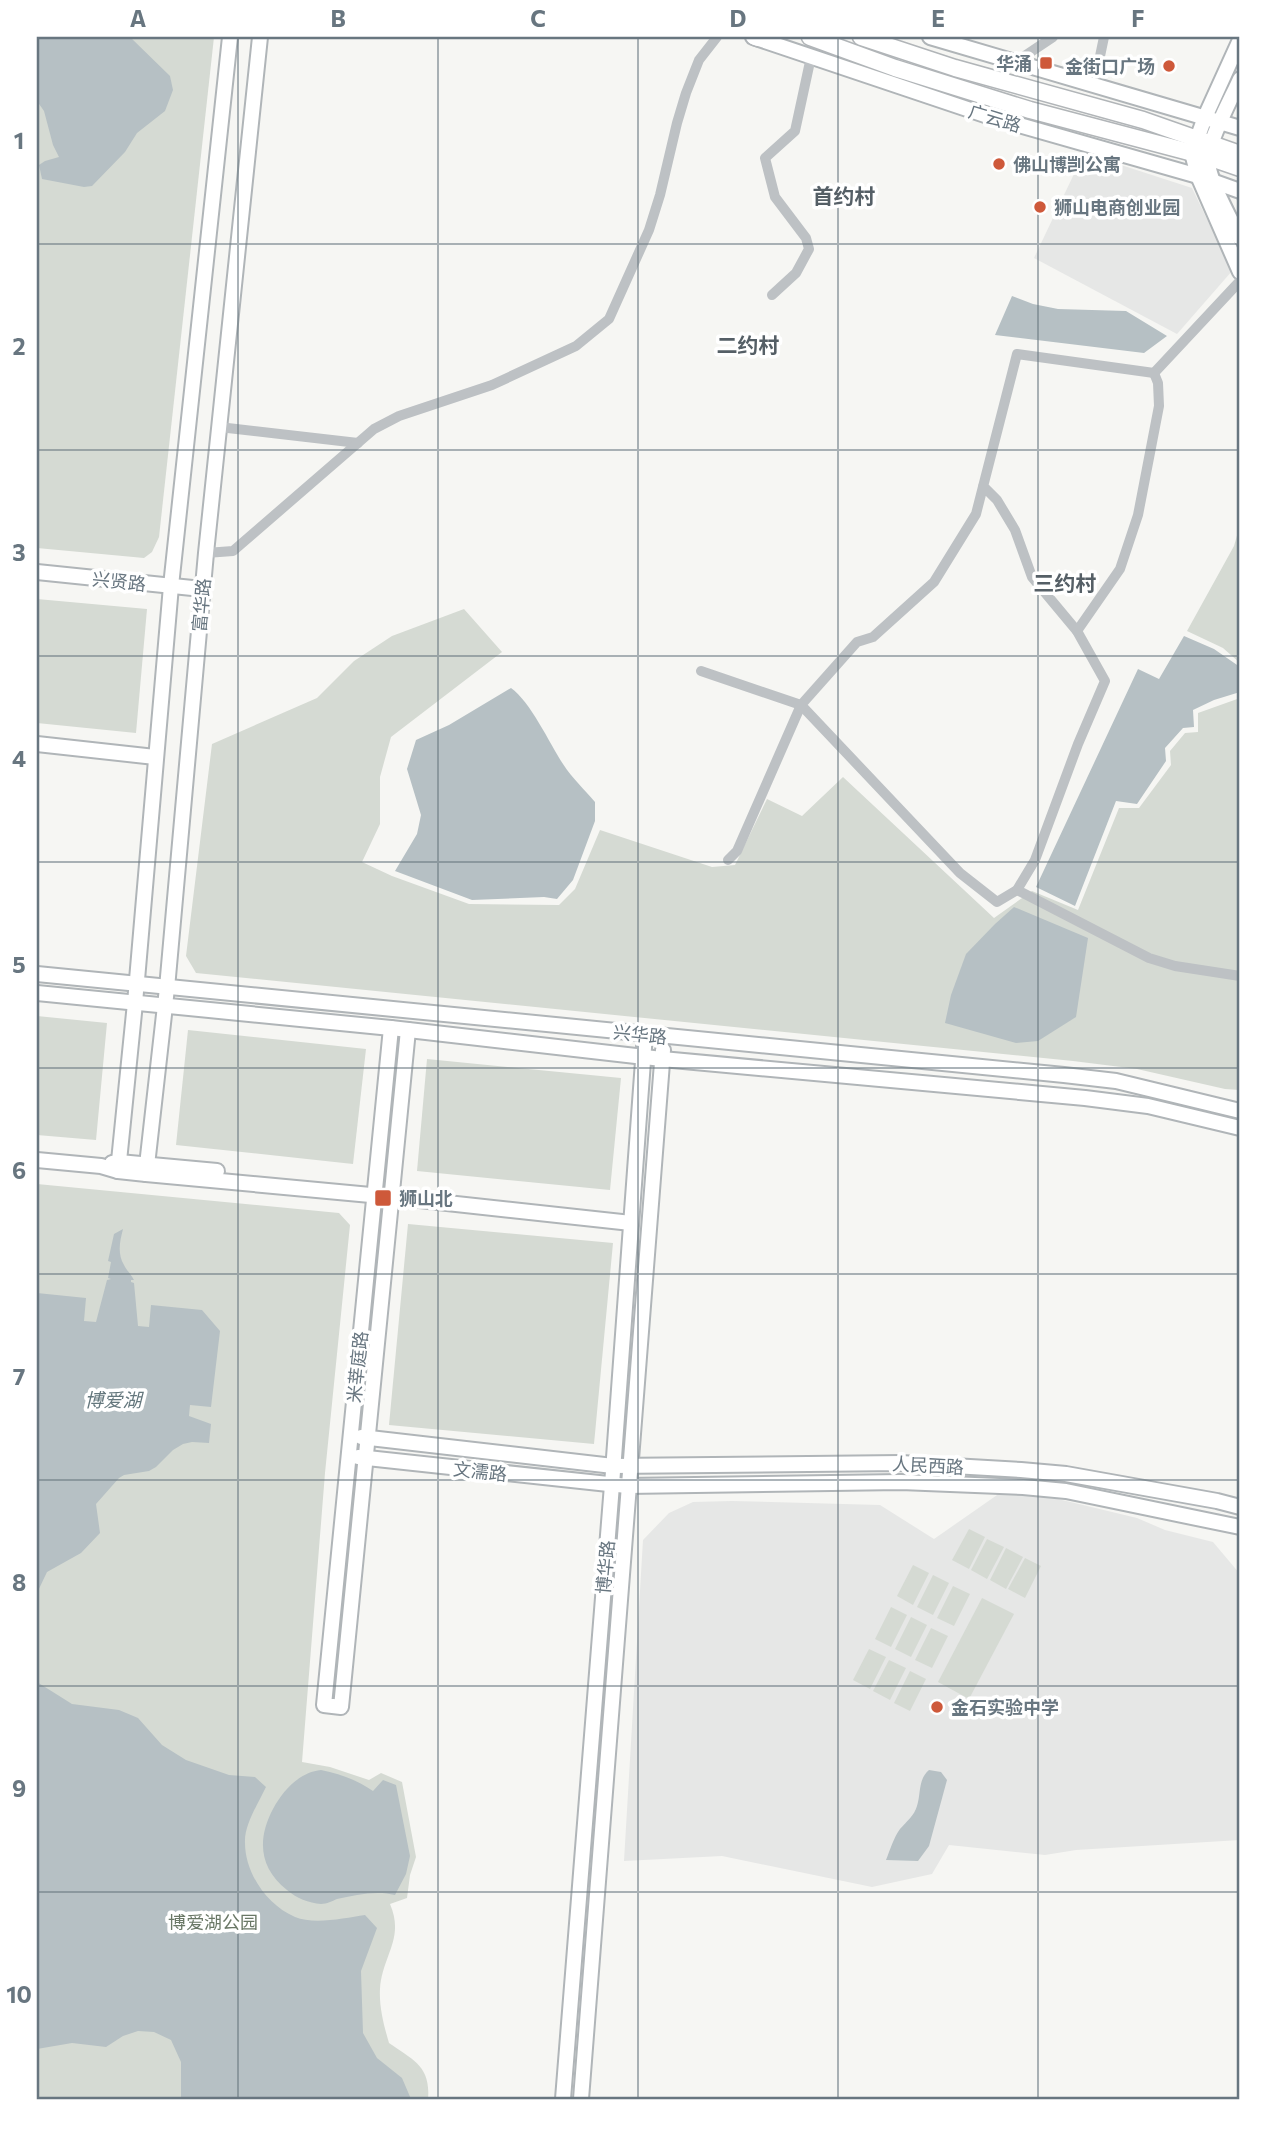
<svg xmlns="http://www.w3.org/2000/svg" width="1277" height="2136" font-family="Commissioner,'Noto Sans SC',sans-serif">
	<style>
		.built { fill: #e6e7e6 }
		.green { fill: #d5dad3 }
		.water { fill: #b6c0c4 }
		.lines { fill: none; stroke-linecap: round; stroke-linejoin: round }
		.secondary-casing { stroke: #b0b5b8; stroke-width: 18 }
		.primary-casing { stroke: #b1b5b8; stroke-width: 19 }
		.street { stroke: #bdc1c4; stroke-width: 10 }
		.secondary { stroke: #fff; stroke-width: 14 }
		.primary { stroke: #fff; stroke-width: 16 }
		.grid { fill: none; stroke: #687680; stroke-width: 2; stroke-opacity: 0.55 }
		.poi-dot { fill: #ce593a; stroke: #fff; stroke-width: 2.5 }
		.labels { text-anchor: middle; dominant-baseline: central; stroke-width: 7; stroke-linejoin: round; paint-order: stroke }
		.poi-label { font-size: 18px; font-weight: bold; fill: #687680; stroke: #fff; text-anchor: start }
		.street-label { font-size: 18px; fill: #687680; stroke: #fff }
		.park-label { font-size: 18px; fill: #6a7866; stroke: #fff }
		.water-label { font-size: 19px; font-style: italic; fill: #64777d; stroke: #fff }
		.quarter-label { font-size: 21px; font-weight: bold; fill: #555f66; stroke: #fff }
		.neatline { fill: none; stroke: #687680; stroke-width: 2.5 }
		.grid-label { font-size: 23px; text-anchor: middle; font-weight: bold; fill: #687680 }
	</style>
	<rect width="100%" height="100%" fill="#f6f6f3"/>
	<g class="built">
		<path d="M1084,153L1192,188L1232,271L1177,334L1034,258Z"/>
		<path d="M1000,1493L1058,1499L1137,1518L1165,1530L1213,1542L1240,1574V1840L1076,1850L1045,1855L949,1845L932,1874L872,1887L722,1856L624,1861L643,1540L669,1513L693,1502L732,1501L880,1505L934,1539Z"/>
	</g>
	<g class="green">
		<path d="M37,37H214L159,537L152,552L144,558L37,548Z"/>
		<path d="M1240,525V663L1223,648L1187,631L1234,546Z"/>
		<path d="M37,599L147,609L136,733L37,723Z"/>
		<path d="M464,609L502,652L391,737L380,777V824L362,862L392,876L469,904L559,905L575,889L600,830L712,867L735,865L767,799L802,816L843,777L994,918L1032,891L1078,910L1119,808H1139L1171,765L1170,751L1185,733L1198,732V713L1240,698V1090L1225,1089L1137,1069L1073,1061L196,973L186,956L212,744L317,698L354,661L392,636Z"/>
		<path d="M37,1016L107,1023L96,1140L37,1135Z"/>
		<path d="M188,1030L366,1049L353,1164L176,1145Z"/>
		<path d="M427,1059L621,1078L610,1190L417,1171Z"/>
		<path d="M37,1184L339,1213L350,1225L325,1473L302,1762L330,1767L369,1780L381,1773L402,1782L416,1857L410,1875L407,1898L390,1904C405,1939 382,1956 380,1989C379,2007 384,2026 389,2043C413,2060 431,2066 428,2099H37Z"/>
		<path d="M408,1224L613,1243L594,1444L389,1425Z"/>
		<path d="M969,1529L985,1537L969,1569L952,1560Z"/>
		<path d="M987,1539L1004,1547L987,1579L971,1570Z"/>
		<path d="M1006,1548L1023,1557L1006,1589L990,1580Z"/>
		<path d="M1025,1558L1041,1566L1025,1598L1008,1589Z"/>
		<path d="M913,1565L929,1573L913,1605L897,1596Z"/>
		<path d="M933,1575L949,1583L933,1615L917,1607Z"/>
		<path d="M953,1586L970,1594L954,1626L937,1618Z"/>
		<path d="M982,1598L1014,1614L969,1699L938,1682Z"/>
		<path d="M891,1607L907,1615L891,1647L875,1639Z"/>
		<path d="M911,1617L927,1625L911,1657L895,1649Z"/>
		<path d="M931,1628L948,1636L932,1668L915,1660Z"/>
		<path d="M869,1649L886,1657L870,1689L853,1680Z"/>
		<path d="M889,1660L906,1668L890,1700L873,1691Z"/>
		<path d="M910,1671L926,1679L910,1711L894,1703Z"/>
	</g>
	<g class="water">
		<path d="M37,37H130L170,76L173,90L165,111L137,133L125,152L92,186L84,187L42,179L39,165L45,161L59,157L53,145L44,111L37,101Z"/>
		<path d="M1012,296L1033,304L1058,309L1126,311L1167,336L1144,353L995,335Z"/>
		<path d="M1184,636L1214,649L1240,667V692L1214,700L1193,710L1194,727L1183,728L1165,748L1166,761L1137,804L1116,801L1075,906L1036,887L1138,669L1159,679Z"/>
		<path d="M511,688C530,701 550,744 563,764C572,778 585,790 595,802V821L573,880L557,899L544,897L472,900L395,871L417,834L421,815L407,769L416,740L449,725Z"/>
		<path d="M1014,907L1088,938L1076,1017L1038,1041L1016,1043L945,1023L951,995L966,954L995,924Z"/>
		<path d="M123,1229C120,1241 117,1253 124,1265C127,1271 131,1274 134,1280H131V1282L134,1283L138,1326L149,1327L151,1305L202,1310L220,1331L211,1407L190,1405L189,1416L211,1424L209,1443L192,1442L183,1444L173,1450L156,1467L149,1471L124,1475L119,1478L96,1504L100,1533L81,1553L47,1572L37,1593V1293L86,1298L84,1321L96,1322L107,1280L111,1279L108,1278L111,1262L108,1261L114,1234Z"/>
		<path d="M37,1682L72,1704L119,1710L138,1718L162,1745L186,1760L229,1775L255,1777L266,1787C258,1804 244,1825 245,1843C245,1873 267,1905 295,1917C314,1925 345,1918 365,1915L377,1928L361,1971L363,2033L377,2058L402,2078L411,2099H181V2062L171,2040L154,2032L138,2031L123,2036L106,2047L72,2043L37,2049Z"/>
		<path d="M321,1770C341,1774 357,1780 373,1791L383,1780L396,1785L410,1856L406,1874L395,1895C377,1890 355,1895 337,1899C332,1901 327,1904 321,1904C309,1903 296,1898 287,1890C259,1868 257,1839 273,1809C283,1790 300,1772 321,1770Z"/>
		<path d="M929,1770L941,1772L947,1780L929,1846L918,1861L886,1860C890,1850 894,1837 900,1829C907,1821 914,1816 917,1806C921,1794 918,1779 929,1770Z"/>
	</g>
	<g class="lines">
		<defs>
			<g id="secondary">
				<path d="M753,37L991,117L1198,176L1240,191"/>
				<path d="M930,37L1240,128"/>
				<path d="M1240,40L1205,117L1192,153L1198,176L1240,272"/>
				<path d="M1240,79C1231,99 1211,136 1208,156C1205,175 1231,220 1240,238"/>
				<path d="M37,572L202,589"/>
				<path d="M37,744L155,757"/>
				<path d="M37,974L1064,1075L1116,1081L1240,1111"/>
				<path d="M37,993L391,1028L662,1059L1085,1098L1148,1106L1240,1128"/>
				<path d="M391,1028L324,1705L341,1707L408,1030"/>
				<path d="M37,1160L101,1166L118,1171L146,1174L392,1197L631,1223"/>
				<path d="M112,1163L119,1162L217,1171"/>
				<path d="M118,1171L135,1003L171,586L230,37"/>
				<path d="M146,1174L167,988L206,553L260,37"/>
				<path d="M361,1437L613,1466L901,1463L1021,1470L1066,1474L1217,1501L1240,1507"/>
				<path d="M358,1457L627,1486L901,1482L1023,1487L1066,1491L1240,1527"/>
				<path d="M563,2099L612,1485L645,1034"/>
				<path d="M581,2099L663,1050"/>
			</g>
			<g id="primary">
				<path d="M755,37L758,38"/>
				<path d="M810,37L895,68L1030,110L1208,157L1240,168"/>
				<path d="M861,37L955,68L1143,120L1240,154"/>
			</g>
		</defs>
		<use href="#secondary" class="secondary-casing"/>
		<use href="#primary" class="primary-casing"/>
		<g class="street">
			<path d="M1014,63L1053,37"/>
			<path d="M1094,85L1104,37"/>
			<path d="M772,295L796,273L809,249L806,238L775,197L765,158L795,131L811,57"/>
			<path d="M1154,373L1240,281"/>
			<path d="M219,427L358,443"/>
			<path d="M983,486L997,500L1015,530L1032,577L1077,631L1105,681L1078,744L1035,860L1017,890L997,902L960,873L801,705L857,642L873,637L934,582L976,514L1017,354L1154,373"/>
			<path d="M206,553L233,551L374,429L399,416L492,385L576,346L609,319L649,230L660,195L677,123L686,93L699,60L717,37"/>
			<path d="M1077,631L1120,569L1138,515L1159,406L1158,383L1154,373"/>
			<path d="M701,671L801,705L737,851L728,860"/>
			<path d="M1017,890L1149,958L1175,966L1240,976"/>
		</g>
		<use href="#secondary" class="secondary"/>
		<use href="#primary" class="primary"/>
	</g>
	<path class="grid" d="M238,37V2099M438,37V2099M638,37V2099M838,37V2099M1038,37V2099M37,244H1240M37,450H1240M37,656H1240M37,862H1240M37,1068H1240M37,1274H1240M37,1480H1240M37,1686H1240M37,1892H1240"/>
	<g class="poi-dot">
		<rect x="1039" y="56" width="14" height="14" rx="3.5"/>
		<circle cx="1169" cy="66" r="7"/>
		<circle cx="999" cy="164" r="7"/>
		<circle cx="1040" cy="207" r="7"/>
		<rect x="374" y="1189" width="18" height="18" rx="3.5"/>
		<circle cx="937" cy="1707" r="7"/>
	</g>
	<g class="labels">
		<g class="poi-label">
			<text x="1032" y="63" text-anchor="end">华涌</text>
			<text x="1155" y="66" text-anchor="end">金街口广场</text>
			<text x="1013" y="164">佛山博剀公寓</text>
			<text x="1054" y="207">狮山电商创业园</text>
			<text x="399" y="1198">狮山北</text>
			<text x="951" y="1707">金石实验中学</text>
		</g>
		<g class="street-label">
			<text transform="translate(995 118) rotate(17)">广云路</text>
			<text transform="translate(119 581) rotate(6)">兴贤路</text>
			<text transform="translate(201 605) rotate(-85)">富华路</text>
			<text transform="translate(640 1034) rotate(6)">兴华路</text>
			<text transform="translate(357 1367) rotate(-84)">米莘庭路</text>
			<text transform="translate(928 1465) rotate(3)">人民西路</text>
			<text transform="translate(480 1471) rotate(6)">文濡路</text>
			<text transform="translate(605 1567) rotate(-85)">博华路</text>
		</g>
		<g class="park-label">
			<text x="213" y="1922">博爱湖公园</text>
		</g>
		<g class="water-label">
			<text x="113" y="1399">博爱湖</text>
		</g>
		<g class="quarter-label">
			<text x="844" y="195">首约村</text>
			<text x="748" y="344">二约村</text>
			<text x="1065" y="582">三约村</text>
		</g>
	</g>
	<rect width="1277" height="2136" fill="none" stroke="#ffffff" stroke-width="77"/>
	<rect x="38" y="38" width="1200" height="2060" class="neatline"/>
	<g class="grid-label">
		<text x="138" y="27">A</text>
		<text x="338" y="27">B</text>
		<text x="538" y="27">C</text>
		<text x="738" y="27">D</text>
		<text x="938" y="27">E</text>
		<text x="1138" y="27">F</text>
		<text x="19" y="149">1</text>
		<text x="19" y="355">2</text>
		<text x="19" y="561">3</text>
		<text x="19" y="767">4</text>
		<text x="19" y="973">5</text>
		<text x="19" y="1179">6</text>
		<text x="19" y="1385">7</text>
		<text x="19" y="1591">8</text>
		<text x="19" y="1797">9</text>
		<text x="19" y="2003">10</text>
	</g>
</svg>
